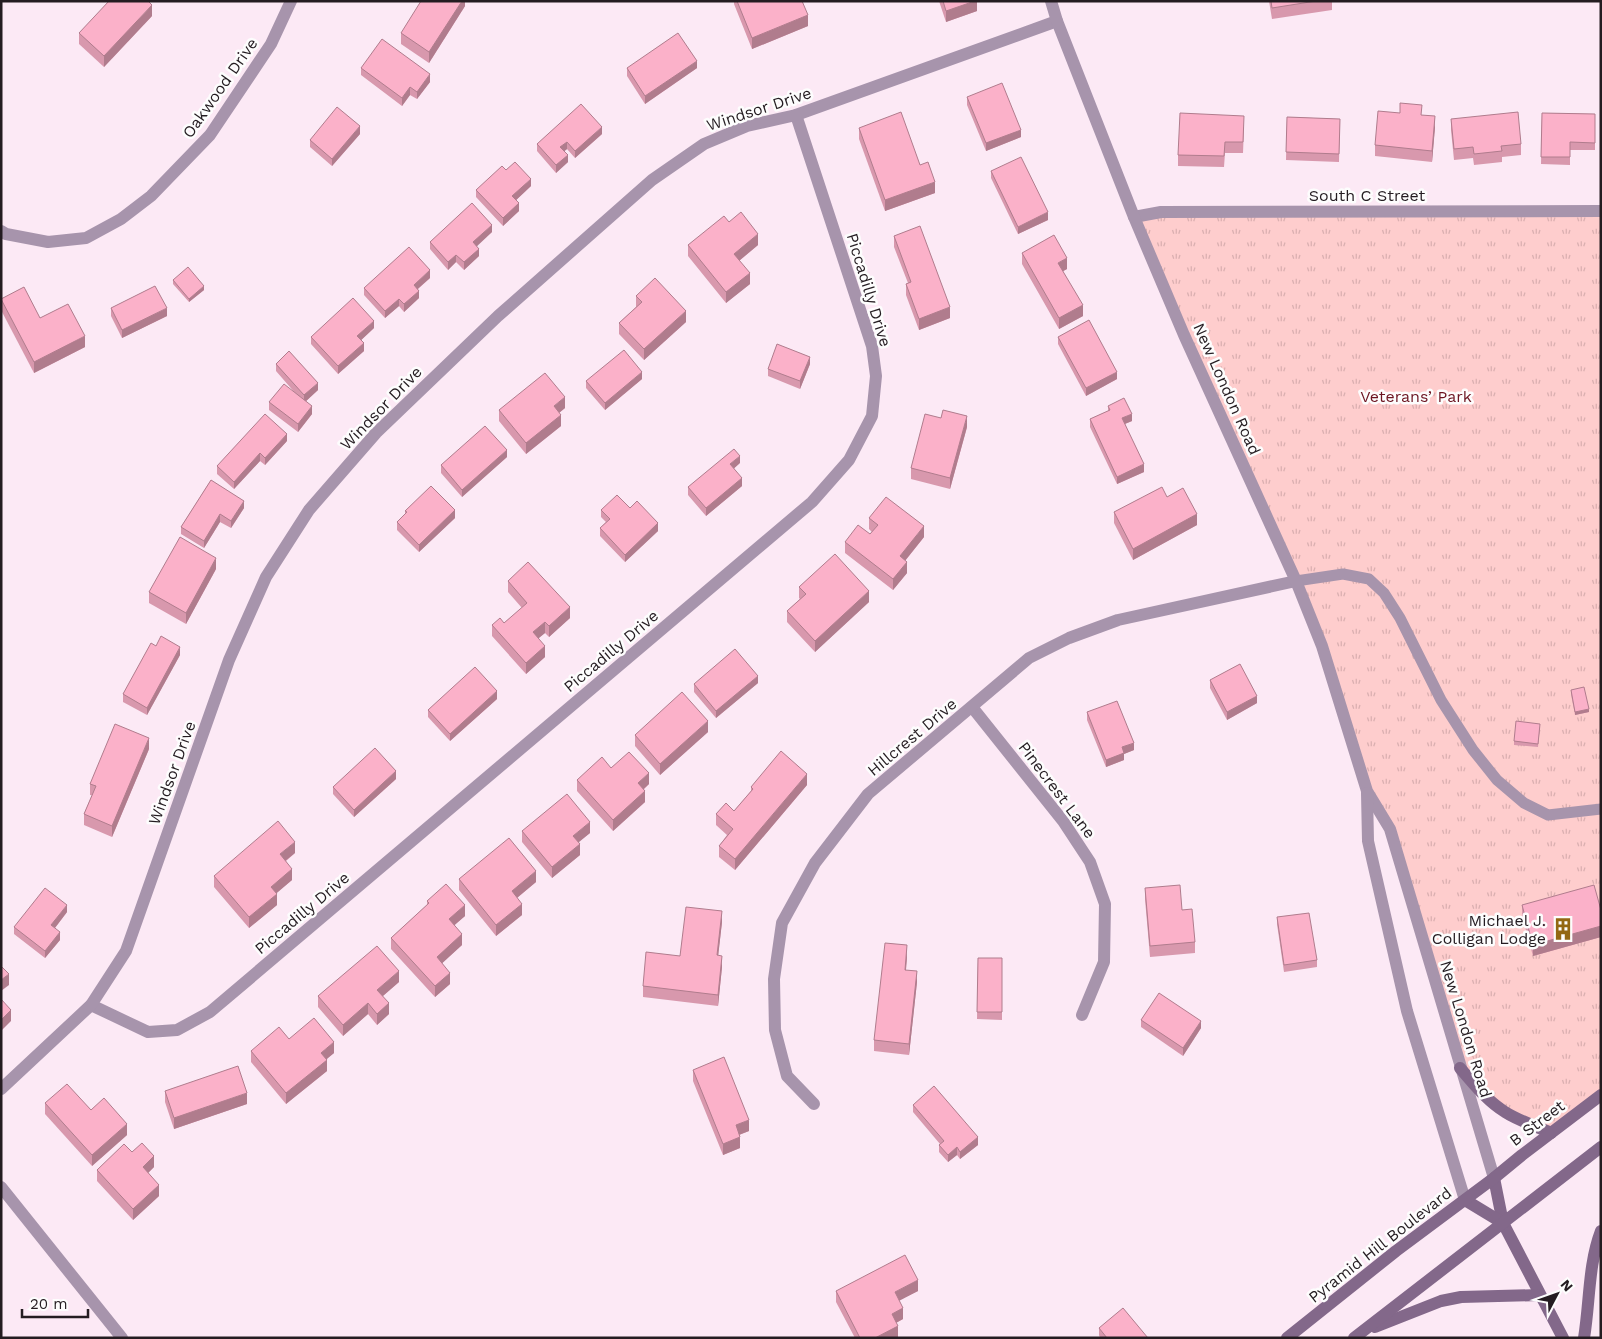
<svg xmlns="http://www.w3.org/2000/svg" width="1602" height="1339" font-family="'Work Sans',sans-serif">
	<style>
		.grass { fill: url(#grass-tufts) }
		.lines { fill: none; stroke-linecap: round; stroke-linejoin: round }
		.service { stroke: #a794ac; stroke-width: 11 }
		.minor { stroke: #a794ac; stroke-width: 12 }
		.tertiary { stroke: #a794ac; stroke-width: 12 }
		.secondary { stroke: #83688a; stroke-width: 12 }
		.wall { fill: #d898ad }
		.shaded-wall { fill: #b07c8d }
		.building { fill: #fbb1c9; stroke: #b07c8d }
		.labels { text-anchor: middle; dominant-baseline: central; stroke-width: 5; stroke-linejoin: round; paint-order: stroke }
		.street-label { font-size: 16px; fill: #241c21; stroke: #fdfdfd }
		.park-label { font-size: 16px; fill: #6c1421; stroke: #fdfdfd }
		.poi-label { font-size: 16px; fill: #241c21; stroke: #fdfdfd; text-anchor: end }
	</style>
	<defs>
		<pattern id="grass-tufts" width="24" height="20" patternUnits="userSpaceOnUse" patternTransform="scale(1.25)"><rect width="24" height="20" fill="#fecdcd"/><path d="M3 7l-1-3M5 7V3M7 7l1-3M15 17l-1-3M17 17v-4M19 17l1-3" fill="none" stroke="#daafb0"/></pattern>
	</defs>
	<rect width="100%" height="100%" fill="#fce9f5"/>
	<path class="grass" d="M1601,211V1095L1551,1133L1520,1119L1460,1068L1390,830L1367,791L1322,646L1134,217Z"/>
	<g class="lines">
		<path class="service" d="M1296,581L1343,574L1369,579L1384,593L1400,618L1441,700L1473,750L1497,780L1524,803L1548,815L1601,809"/>
		<g class="minor">
			<path d="M1134,217L1161,212L1601,211"/>
			<path d="M1,231L6,234L48,242L86,238L121,219L151,196L210,135L271,44L291,1"/>
			<path d="M972,707L1063,821L1090,862L1105,904L1104,962L1082,1015"/>
			<path d="M91,1005L148,1032L177,1030L210,1012L812,502L849,460L872,416L876,376L872,346L796,115"/>
			<path d="M1,1089L91,1005L126,951L229,660L266,577L309,510L376,433L498,316L652,180L704,144L747,126L796,115L1057,21"/>
			<path d="M814,1104L787,1076L775,1030L774,979L782,923L815,863L868,794L1029,658L1069,638L1118,620L1296,581"/>
			<path d="M1,1187L122,1338"/>
		</g>
		<g class="tertiary">
			<path d="M1051,1L1057,21L1134,217L1184,335L1296,581L1322,646L1367,791L1390,829L1494,1178"/>
			<path d="M1367,793L1368,841L1407,1011L1465,1200"/>
		</g>
		<g class="secondary">
			<path d="M1460,1068C1474,1084 1487,1101 1505,1112C1519,1121 1536,1126 1551,1133"/>
			<path d="M1494,1178L1503,1223"/>
			<path d="M1465,1200L1503,1223L1563,1338"/>
			<path d="M1375,1327L1441,1301L1461,1297L1539,1295"/>
			<path d="M1287,1338L1396,1251L1494,1178L1522,1155L1601,1095"/>
			<path d="M1354,1338L1601,1147"/>
			<path d="M1584,1338C1590,1302 1588,1265 1601,1231"/>
		</g>
	</g>
	<g class="wall">
		<path d="M465,1V6L429,63L401,44V33Z"/>
		<path d="M734,1H802L808,26L752,49L734,4Z"/>
		<path d="M939,1H977V11L946,22Z"/>
		<path d="M1269,1H1332V10L1272,19Z"/>
		<path d="M152,16L104,67L79,44V33Z"/>
		<path d="M361,68L430,82L417,99L410,95L402,106L361,75Z"/>
		<path d="M627,68H697L645,104L627,76Z"/>
		<path d="M967,97L1021,137L986,151L967,105Z"/>
		<path d="M1542,113L1595,114V150H1570V165L1541,164Z"/>
		<path d="M1422,115L1435,127L1432,162L1375,156V145Z"/>
		<path d="M1287,117L1340,119L1339,162L1286,160Z"/>
		<path d="M1451,119L1521,144V155L1502,157V162L1474,165L1473,158L1454,160L1451,130Z"/>
		<path d="M1244,127L1243,153H1225L1224,167L1178,166V155Z"/>
		<path d="M859,128L920,165L935,193L885,211L859,139Z"/>
		<path d="M360,134L332,166L310,147V140Z"/>
		<path d="M602,134L575,158L567,149L564,151L568,162L556,173L537,151V144Z"/>
		<path d="M506,170L531,186L516,200L519,211L503,226L476,197V190Z"/>
		<path d="M991,171L1048,220L1018,234L991,178Z"/>
		<path d="M729,222L758,245L739,261L750,284L726,303L688,256V245Z"/>
		<path d="M492,232L476,246L479,256L464,270L456,262L448,270L430,249V242Z"/>
		<path d="M894,236L950,318L919,330L906,295V284L908,283L894,247Z"/>
		<path d="M1022,253L1067,269L1063,271L1083,316L1059,329L1022,264Z"/>
		<path d="M430,278L418,289L419,298L404,312L399,306L385,318L364,295V288Z"/>
		<path d="M173,280L204,290L189,302L173,284Z"/>
		<path d="M636,296L686,322L644,360L619,334V323L636,307Z"/>
		<path d="M1,298L40,318L85,347L34,373L1,310Z"/>
		<path d="M111,308L167,316L122,338L111,316Z"/>
		<path d="M374,328L361,340L364,351L338,374L311,344V337Z"/>
		<path d="M1058,337L1117,379L1086,396L1058,344Z"/>
		<path d="M276,364L318,390L306,401L312,414L298,432L269,410V402L296,394L276,371Z"/>
		<path d="M810,364L800,389L768,376V369Z"/>
		<path d="M642,379L605,410L586,388V381Z"/>
		<path d="M1108,406L1132,421L1125,424L1144,472L1117,484L1090,427V419L1108,411Z"/>
		<path d="M565,408L559,413L561,426L526,454L499,421V410Z"/>
		<path d="M967,427L950,489L911,479V468Z"/>
		<path d="M287,441L265,465L260,461L234,489L217,474V466Z"/>
		<path d="M507,457L462,497L441,473V465Z"/>
		<path d="M740,463L734,468L742,486L706,516L688,495V487Z"/>
		<path d="M211,480L244,508L231,528L220,522L204,548L181,534V527Z"/>
		<path d="M1167,497L1197,525L1133,560L1114,523V512Z"/>
		<path d="M630,508L658,531L625,562L600,536V528L606,522L601,517V510Z"/>
		<path d="M405,511L455,518L419,552L397,530V522L405,514Z"/>
		<path d="M869,518L924,537L905,561L907,573L893,590L845,553V542L870,534L872,532L869,529Z"/>
		<path d="M216,569L186,624L149,603V592Z"/>
		<path d="M508,581L570,618L549,637L545,633L538,638L545,657L526,674L492,636V625L504,623L522,608L508,592Z"/>
		<path d="M799,587L869,602L815,652L787,622V611L800,599L799,598Z"/>
		<path d="M156,646L180,655L147,715L123,702V694Z"/>
		<path d="M1210,680L1257,703L1227,720L1210,688Z"/>
		<path d="M758,683L716,718L694,692V684Z"/>
		<path d="M1571,690L1589,712L1575,715L1571,694Z"/>
		<path d="M497,699L450,741L428,717V710Z"/>
		<path d="M1087,712L1134,750L1124,754V760L1106,767L1087,720Z"/>
		<path d="M1540,727L1538,747L1514,745V741Z"/>
		<path d="M708,732L660,775L635,746V735Z"/>
		<path d="M149,749L112,837L84,825V814L92,795H90V784Z"/>
		<path d="M611,768L649,784L644,789L645,802L613,831L577,791V780Z"/>
		<path d="M396,779L354,817L333,794V787Z"/>
		<path d="M807,785L735,870L719,857V846L727,835L716,825V814L734,811L751,791V787Z"/>
		<path d="M522,831L590,833L578,842L580,855L552,878L522,842Z"/>
		<path d="M295,853L286,861L292,880L276,893L277,905L249,928L214,887V876Z"/>
		<path d="M459,879L536,882L517,898L522,915L496,936L459,890Z"/>
		<path d="M1145,888L1182,910L1195,942V953L1150,957L1145,899Z"/>
		<path d="M427,901L465,916L454,925L462,945L442,963L450,984L435,997L391,949V938L427,905Z"/>
		<path d="M1522,905L1601,910V937L1533,956L1522,916Z"/>
		<path d="M67,912L55,928L60,940L45,958L14,934V927Z"/>
		<path d="M1277,917L1317,960V967L1284,972L1277,924Z"/>
		<path d="M722,922L718,956L722,967L718,1006L643,997V986Z"/>
		<path d="M907,956L906,970L917,982L909,1055L874,1051V1040Z"/>
		<path d="M978,958H1002V1020L977,1019Z"/>
		<path d="M399,982L383,996L389,1014L377,1025L368,1014L343,1036L318,1007V996Z"/>
		<path d="M1141,1020L1201,1028L1183,1056L1141,1027Z"/>
		<path d="M289,1039L334,1053L326,1059L327,1071L286,1104L251,1062V1051Z"/>
		<path d="M693,1070L749,1131L739,1135L740,1148L723,1155L693,1081Z"/>
		<path d="M165,1091L247,1104L174,1129L165,1102Z"/>
		<path d="M45,1103L91,1110L127,1135L92,1166L45,1114Z"/>
		<path d="M913,1105L978,1145L960,1159L957,1155L948,1162L939,1152V1145L940,1144L913,1112Z"/>
		<path d="M132,1152L154,1167L148,1173L159,1196L133,1220L97,1181V1170Z"/>
		<path d="M836,1291H918L899,1300L903,1319L896,1323L898,1337L855,1338L836,1302Z"/>
		<path d="M1099,1328L1148,1338H1100L1099,1335Z"/>
	</g>
	<g class="shaded-wall">
		<path d="M462,1H465V6L429,63V52Z"/>
		<path d="M975,1H977V11L946,22V11Z"/>
		<path d="M152,5V16L104,67V56Z"/>
		<path d="M808,15V26L752,49V38Z"/>
		<path d="M697,61V68L645,104V96Z"/>
		<path d="M430,74V82L417,99V92Z"/>
		<path d="M410,87V95L402,106V98Z"/>
		<path d="M1435,116V127L1432,162V151Z"/>
		<path d="M360,126V134L332,166V159Z"/>
		<path d="M602,127V134L575,158V151Z"/>
		<path d="M1021,130V137L986,151V143Z"/>
		<path d="M567,142V149L560,155V147Z"/>
		<path d="M568,155V162L556,173V165Z"/>
		<path d="M531,179V186L512,204V196Z"/>
		<path d="M935,182V193L885,211V200Z"/>
		<path d="M519,203V211L503,226V218Z"/>
		<path d="M1048,212V220L1018,234V227Z"/>
		<path d="M492,225V232L473,250V242Z"/>
		<path d="M758,234V245L734,265V254Z"/>
		<path d="M479,249V256L464,270V262Z"/>
		<path d="M456,255V262L448,270V262Z"/>
		<path d="M1067,258V269L1058,274V263Z"/>
		<path d="M430,270V278L414,292V285Z"/>
		<path d="M750,273V284L726,303V292Z"/>
		<path d="M204,286V290L189,302V299Z"/>
		<path d="M419,291V298L404,312V304Z"/>
		<path d="M399,299V306L385,318V311Z"/>
		<path d="M1083,305V316L1059,329V318Z"/>
		<path d="M950,307V318L919,330V319Z"/>
		<path d="M167,308V316L122,338V330Z"/>
		<path d="M686,311V322L644,360V349Z"/>
		<path d="M374,321V328L357,344V336Z"/>
		<path d="M85,336V347L34,373V362Z"/>
		<path d="M364,343V351L338,374V366Z"/>
		<path d="M810,357V364L800,389V381Z"/>
		<path d="M642,372V379L605,410V403Z"/>
		<path d="M1117,372V379L1086,396V388Z"/>
		<path d="M318,383V390L304,403V395Z"/>
		<path d="M565,397V408L554,417V406Z"/>
		<path d="M312,406V414L298,432V424Z"/>
		<path d="M1132,414V421L1122,425V418Z"/>
		<path d="M561,415V426L526,454V443Z"/>
		<path d="M967,416V427L950,489V478Z"/>
		<path d="M287,434V441L265,465V458Z"/>
		<path d="M507,450V457L462,497V490Z"/>
		<path d="M260,453V461L234,489V482Z"/>
		<path d="M740,456V463L730,472V464Z"/>
		<path d="M1144,464V472L1117,484V477Z"/>
		<path d="M742,478V486L706,516V508Z"/>
		<path d="M244,501V508L231,528V521Z"/>
		<path d="M455,510V518L419,552V545Z"/>
		<path d="M220,514V522L204,548V541Z"/>
		<path d="M1197,514V525L1133,560V549Z"/>
		<path d="M658,523V531L625,562V555Z"/>
		<path d="M924,526V537L900,567V556Z"/>
		<path d="M216,558V569L186,624V613Z"/>
		<path d="M907,562V573L893,590V579Z"/>
		<path d="M869,591V602L815,652V641Z"/>
		<path d="M570,607V618L549,637V626Z"/>
		<path d="M545,622V633L533,643V632Z"/>
		<path d="M545,646V657L526,674V663Z"/>
		<path d="M180,647V655L147,715V708Z"/>
		<path d="M758,676V683L716,718V711Z"/>
		<path d="M497,691V699L450,741V734Z"/>
		<path d="M1257,696V703L1227,720V712Z"/>
		<path d="M1589,709V712L1575,715V712Z"/>
		<path d="M708,721V732L660,775V764Z"/>
		<path d="M149,738V749L112,837V826Z"/>
		<path d="M1134,743V750L1124,754V760L1106,767V760L1122,747Z"/>
		<path d="M396,771V779L354,817V810Z"/>
		<path d="M649,773V784L638,794V783Z"/>
		<path d="M807,774V785L735,870V859Z"/>
		<path d="M645,791V802L613,831V820Z"/>
		<path d="M590,822V833L573,847V836Z"/>
		<path d="M295,842V853L280,865V854Z"/>
		<path d="M580,844V855L552,878V867Z"/>
		<path d="M292,869V880L271,898V887Z"/>
		<path d="M536,871V882L512,902V891Z"/>
		<path d="M277,894V905L249,928V917Z"/>
		<path d="M522,904V915L496,936V925Z"/>
		<path d="M67,905V912L51,933V925Z"/>
		<path d="M465,905V916L449,930V919Z"/>
		<path d="M722,911V922L717,966V955Z"/>
		<path d="M1601,926V937L1533,956V945Z"/>
		<path d="M60,932V940L45,958V951Z"/>
		<path d="M462,934V945L437,968V957Z"/>
		<path d="M907,945V956L905,981V970Z"/>
		<path d="M722,956V967L718,1006V995Z"/>
		<path d="M399,971V982L377,1001V990Z"/>
		<path d="M917,971V982L909,1055V1044Z"/>
		<path d="M450,973V984L435,997V986Z"/>
		<path d="M9,974V985L1,991V980Z"/>
		<path d="M368,1003V1014L343,1036V1025Z"/>
		<path d="M389,1003V1014L377,1025V1014Z"/>
		<path d="M11,1010V1021L1,1031V1020Z"/>
		<path d="M1201,1021V1028L1183,1056V1048Z"/>
		<path d="M334,1042V1053L321,1064V1053Z"/>
		<path d="M327,1060V1071L286,1104V1093Z"/>
		<path d="M247,1093V1104L174,1129V1118Z"/>
		<path d="M749,1120V1131L736,1136V1125Z"/>
		<path d="M127,1124V1135L92,1166V1155Z"/>
		<path d="M740,1137V1148L723,1155V1144Z"/>
		<path d="M978,1137V1145L960,1159V1152Z"/>
		<path d="M957,1147V1155L948,1162V1155Z"/>
		<path d="M154,1156V1167L143,1178V1167Z"/>
		<path d="M159,1185V1196L133,1220V1209Z"/>
		<path d="M918,1280V1291L895,1303V1292Z"/>
		<path d="M903,1308V1319L892,1325V1314Z"/>
		<path d="M898,1326V1337L897,1338H875Z"/>
	</g>
	<g class="building">
		<path d="M109,1H148L152,5L104,56L79,33Z"/>
		<path d="M421,1H462L429,52L401,33Z"/>
		<path d="M737,1H802L808,15L752,38Z"/>
		<path d="M943,1H975L946,11Z"/>
		<path d="M1271,1H1316L1272,8Z"/>
		<path d="M678,33L697,61L645,96L627,68Z"/>
		<path d="M382,39L430,74L417,92L410,87L402,98L361,68Z"/>
		<path d="M1002,83L1021,130L986,143L967,97Z"/>
		<path d="M1400,103L1422,105L1421,115L1435,116L1432,151L1375,145L1378,111L1400,113Z"/>
		<path d="M581,104L602,127L575,151L567,142L560,147L568,155L556,165L537,144Z"/>
		<path d="M337,107L360,126L332,159L310,140Z"/>
		<path d="M901,112L920,165L928,162L935,182L885,200L859,128Z"/>
		<path d="M1518,112L1521,144L1501,146L1502,151L1474,154L1473,147L1454,149L1451,119Z"/>
		<path d="M1180,113L1244,116L1243,142H1225L1224,156L1178,155Z"/>
		<path d="M1542,113L1595,114V143L1570,142V157H1541Z"/>
		<path d="M1287,117L1340,119L1339,154L1286,152Z"/>
		<path d="M1021,157L1048,212L1018,227L991,171Z"/>
		<path d="M515,162L531,179L512,196L519,203L503,218L476,190L502,166L506,170Z"/>
		<path d="M472,203L492,225L473,242L479,249L464,262L456,255L448,262L430,242Z"/>
		<path d="M741,212L758,234L734,254L750,273L726,292L688,245L724,216L729,222Z"/>
		<path d="M920,226L950,307L919,319L906,284L911,282L894,236Z"/>
		<path d="M1054,235L1067,258L1058,263L1083,305L1059,318L1022,253Z"/>
		<path d="M409,247L430,270L414,285L419,291L404,304L399,299L385,311L364,288Z"/>
		<path d="M188,267L204,286L189,299L173,280Z"/>
		<path d="M655,278L686,311L644,349L619,323L642,302L636,296Z"/>
		<path d="M155,286L167,308L122,330L111,308Z"/>
		<path d="M24,287L40,318L68,304L85,336L34,362L1,299Z"/>
		<path d="M353,298L374,321L357,336L364,343L338,366L311,337Z"/>
		<path d="M1089,320L1117,372L1086,388L1058,337Z"/>
		<path d="M777,344L810,357L800,381L768,369Z"/>
		<path d="M624,350L642,372L605,403L586,381Z"/>
		<path d="M289,351L318,383L304,395L276,364Z"/>
		<path d="M545,373L565,397L554,406L561,415L526,443L499,410Z"/>
		<path d="M284,384L312,406L298,424L269,402Z"/>
		<path d="M1124,398L1132,414L1122,418L1144,464L1117,477L1090,419L1110,410L1108,406Z"/>
		<path d="M943,410L967,416L950,478L911,468L925,414L941,418Z"/>
		<path d="M265,414L287,434L265,458L260,453L234,482L217,466Z"/>
		<path d="M485,426L507,450L462,490L441,465Z"/>
		<path d="M734,449L740,456L730,464L742,478L706,508L688,487Z"/>
		<path d="M211,480L244,501L231,521L220,514L204,541L181,527Z"/>
		<path d="M431,486L455,510L419,545L397,522L407,512L405,511Z"/>
		<path d="M1162,487L1167,497L1183,488L1197,514L1133,549L1114,512Z"/>
		<path d="M617,495L630,508L637,501L658,523L625,555L600,528L610,519L601,510Z"/>
		<path d="M886,497L924,526L900,556L907,562L893,579L845,542L858,525L870,534L878,525L869,518Z"/>
		<path d="M180,537L216,558L186,613L149,592Z"/>
		<path d="M835,554L869,591L815,641L787,611L806,594L799,587Z"/>
		<path d="M528,562L570,607L549,626L545,622L533,632L545,646L526,663L492,625L500,618L504,623L527,603L508,581Z"/>
		<path d="M161,636L180,647L147,708L123,694L151,643L156,646Z"/>
		<path d="M735,649L758,676L716,711L694,684Z"/>
		<path d="M1240,664L1257,696L1227,712L1210,680Z"/>
		<path d="M475,667L497,691L450,734L428,710Z"/>
		<path d="M1584,687L1589,709L1575,712L1571,690Z"/>
		<path d="M682,692L708,721L660,764L635,735Z"/>
		<path d="M1117,701L1134,743L1122,747L1124,753L1106,760L1087,712Z"/>
		<path d="M1516,721L1540,724L1538,744L1514,741Z"/>
		<path d="M115,724L149,738L112,826L84,814L96,786L90,784Z"/>
		<path d="M375,748L396,771L354,810L333,787Z"/>
		<path d="M781,751L807,774L735,859L719,846L733,829L716,814L726,803L734,811L753,789L751,787Z"/>
		<path d="M629,752L649,773L638,783L645,791L613,820L577,780L602,757L611,768Z"/>
		<path d="M567,794L590,822L573,836L580,844L552,867L522,831Z"/>
		<path d="M278,821L295,842L280,854L292,869L271,887L277,894L249,917L214,876Z"/>
		<path d="M509,838L536,871L512,891L522,904L496,925L459,879Z"/>
		<path d="M446,884L465,905L449,919L462,934L437,957L450,973L435,986L391,938L429,903L427,901Z"/>
		<path d="M1180,885L1182,910L1192,909L1195,942L1150,946L1145,888Z"/>
		<path d="M1594,885L1601,910V926L1533,945L1522,905Z"/>
		<path d="M45,888L67,905L51,925L60,932L45,951L14,927Z"/>
		<path d="M686,907L722,911L717,955L722,956L718,995L643,986L646,952L680,956Z"/>
		<path d="M1309,913L1317,960L1284,965L1277,917Z"/>
		<path d="M885,943L907,945L905,970L917,971L909,1044L874,1040Z"/>
		<path d="M377,946L399,971L377,990L389,1003L377,1014L368,1003L343,1025L318,996Z"/>
		<path d="M978,958H1002V1012H977Z"/>
		<path d="M1,966L9,974L1,980Z"/>
		<path d="M1159,993L1201,1021L1183,1048L1141,1020Z"/>
		<path d="M1,999L11,1010L1,1020Z"/>
		<path d="M314,1018L334,1042L321,1053L327,1060L286,1093L251,1051L279,1027L289,1039Z"/>
		<path d="M724,1057L749,1120L736,1125L740,1137L723,1144L693,1070Z"/>
		<path d="M238,1066L247,1093L174,1118L165,1091Z"/>
		<path d="M67,1084L91,1110L104,1098L127,1124L92,1155L45,1103Z"/>
		<path d="M934,1086L978,1137L960,1152L957,1147L948,1155L939,1145L944,1141L913,1105Z"/>
		<path d="M142,1143L154,1156L143,1167L159,1185L133,1209L97,1170L124,1144L132,1152Z"/>
		<path d="M905,1255L918,1280L895,1292L903,1308L892,1314L898,1326L875,1338H860L836,1291Z"/>
		<path d="M1123,1308L1148,1338H1107L1099,1328Z"/>
	</g>
	<defs>
		<symbol id="building-bare" viewBox="-9 -9 18 18"><path d="M-4-6H4V6H1V3H-1V6H-4ZM-2.5-4.3h1.7v1.8h-1.7ZM.8-4.3h1.7v1.8H.8ZM-2.5-1h1.7V.8h-1.7ZM.8-1h1.7V.8H.8Z" fill="#936712" stroke="#fdfdfd" stroke-width="2.5" paint-order="stroke"/></symbol>
	</defs>
	<g fill-rule="evenodd">
		<use href="#building-bare" x="1547" y="913" width="32" height="32"/>
	</g>
	<g class="labels">
		<g class="street-label">
			<text transform="translate(220 88) rotate(-55)">Oakwood Drive</text>
			<text transform="translate(759 109) rotate(-18)">Windsor Drive</text>
			<text x="1367" y="195">South C Street</text>
			<text transform="translate(869 290) rotate(73)">Piccadilly Drive</text>
			<text transform="translate(1227 389) rotate(66)">New London Road</text>
			<text transform="translate(381 408) rotate(-46)">Windsor Drive</text>
			<text transform="translate(611 651) rotate(-40)">Piccadilly Drive</text>
			<text transform="translate(912 737) rotate(-40)">Hillcrest Drive</text>
			<text transform="translate(172 773) rotate(-70)">Windsor Drive</text>
			<text transform="translate(1057 790) rotate(53)">Pinecrest Lane</text>
			<text transform="translate(302 913) rotate(-40)">Piccadilly Drive</text>
			<text transform="translate(1466 1029) rotate(73)">New London Road</text>
			<text transform="translate(1537 1123) rotate(-37)">B Street</text>
			<text transform="translate(1380 1245) rotate(-38)">Pyramid Hill Boulevard</text>
		</g>
		<g class="park-label">
			<text x="1416" y="396">Veterans’ Park</text>
		</g>
		<g class="poi-label">
			<text x="1546" y="920">Michael J.<tspan x="1546" dy="18">Colligan Lodge</tspan></text>
		</g>
	</g>
	<rect width="1602" height="1339" fill="none" stroke="#241c21" stroke-width="5"/>
	<g transform="translate(1557 1294) rotate(49)" stroke="#fdfdfd" stroke-width="4" paint-order="stroke">
	<path d="M0-4L9 19L0 12L-9 19Z" fill="#241c21"/>
	<text y="-8" font-size="14" font-weight="bold" text-anchor="middle" fill="#241c21">N</text>
	</g>
	<path d="M22 1309v8h66v-8" fill="none" stroke="#241c21" stroke-width="2.5"/>
	<text x="30" y="1309" font-size="15" fill="#241c21" stroke="#fdfdfd" stroke-width="4" paint-order="stroke">20 m</text>
</svg>
